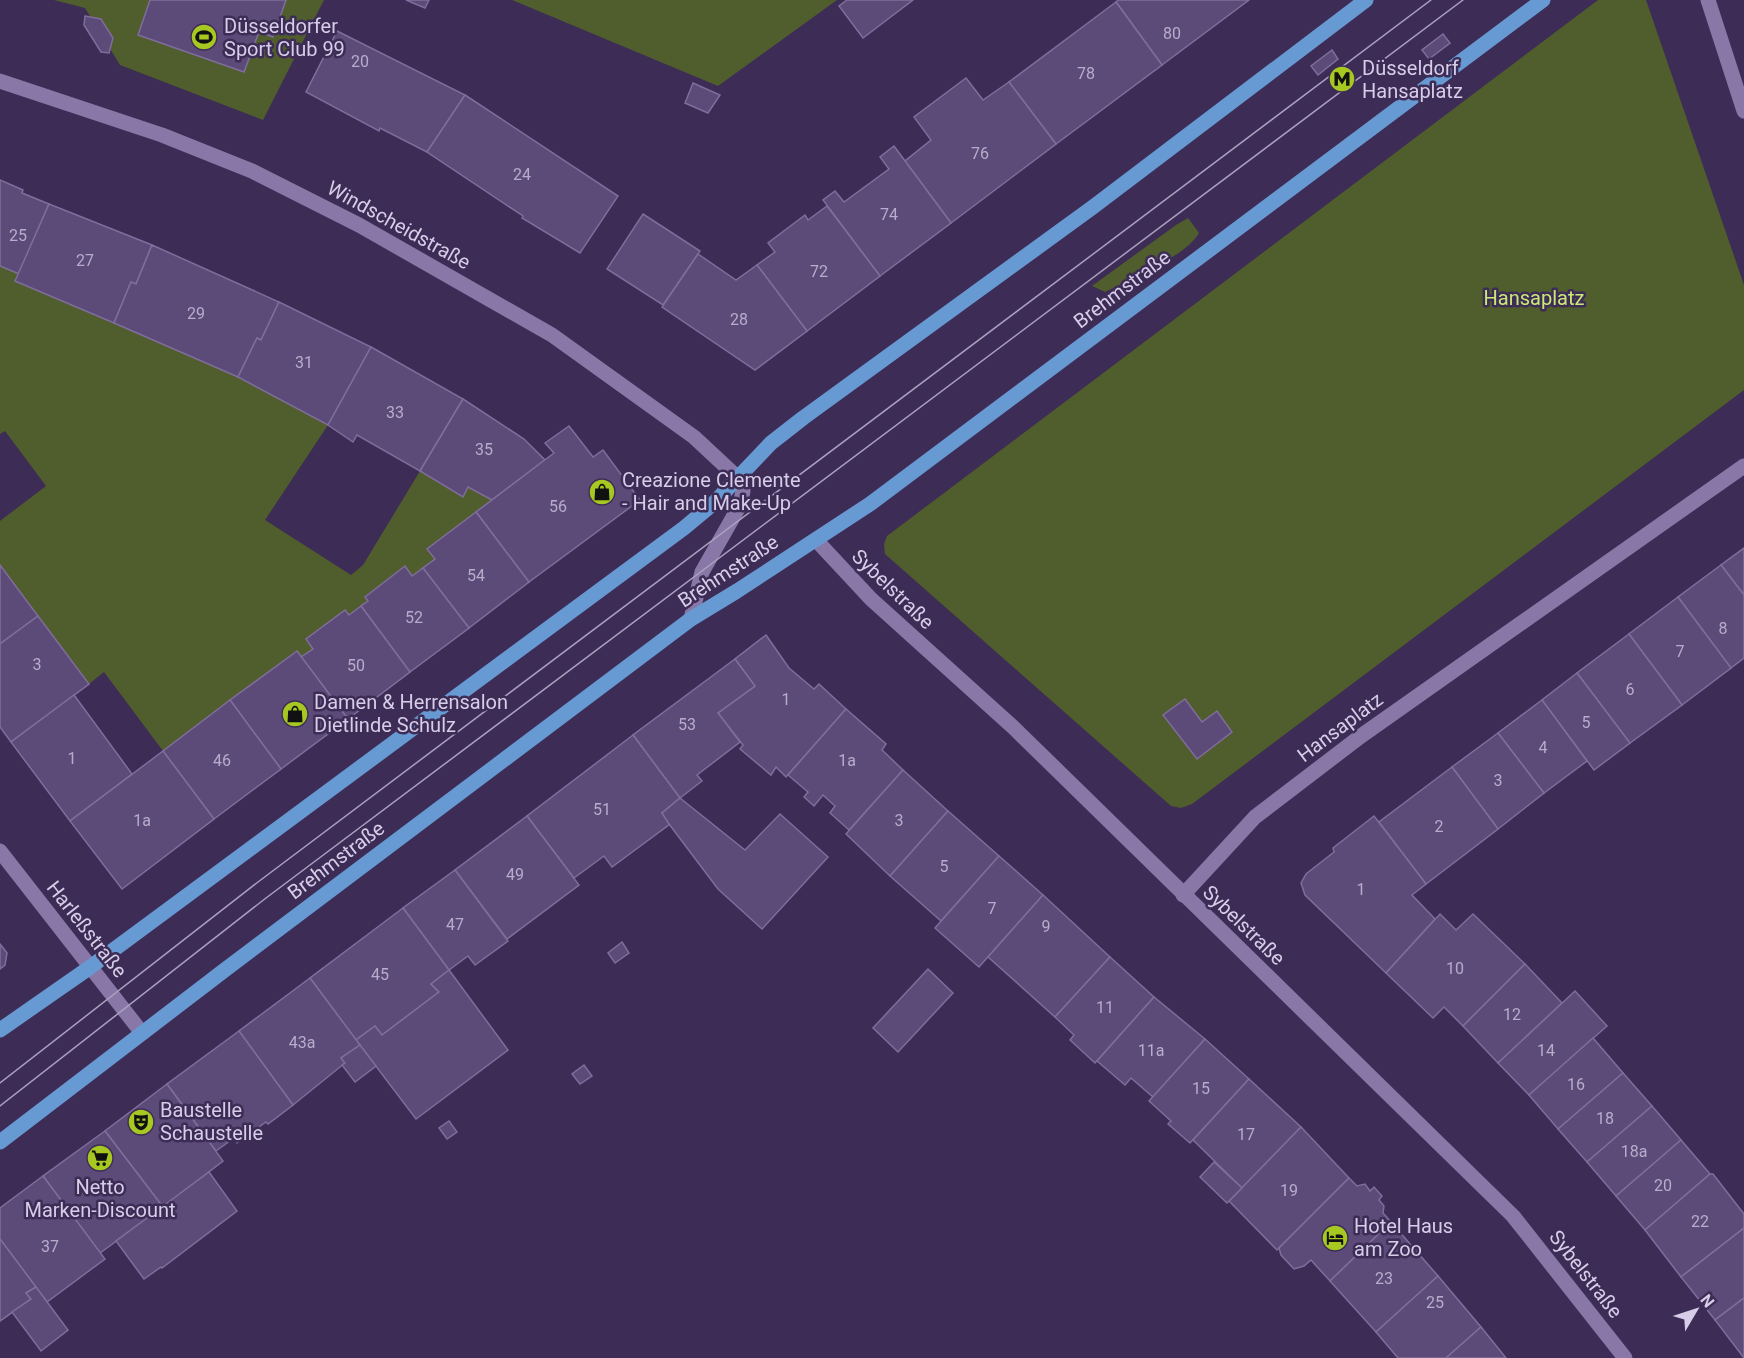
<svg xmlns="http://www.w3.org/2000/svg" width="1744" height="1358" font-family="Roboto,sans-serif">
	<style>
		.green { fill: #505d2c }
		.building { fill: #5c4b78; stroke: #7f6d9c; stroke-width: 1.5 }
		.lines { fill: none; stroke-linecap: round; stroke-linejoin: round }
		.street { stroke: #8977a7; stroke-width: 15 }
		.secondary { stroke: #8977a7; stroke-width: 15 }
		.primary { stroke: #6799d2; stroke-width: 15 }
		.tram { stroke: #aba0bf; stroke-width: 1.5 }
		.labels { text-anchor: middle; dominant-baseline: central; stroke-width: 5; stroke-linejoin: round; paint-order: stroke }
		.number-label { font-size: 16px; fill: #b8accc }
		.poi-label { font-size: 20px; fill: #d6cde8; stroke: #3d2c56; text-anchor: start }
		.street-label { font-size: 20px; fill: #d6cde8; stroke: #3d2c56 }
		.park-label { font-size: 20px; fill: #cae874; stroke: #3d2c56 }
	</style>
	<rect width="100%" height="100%" fill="#3d2c56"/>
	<g class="green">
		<path d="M54,0H324L263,120L120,65L85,8Z"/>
		<path d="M512,0H837L718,86Z"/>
		<path d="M1598,0H1646L1744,285V390L1192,804L1181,808L1171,806L885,554L884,544L887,536Z"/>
		<path d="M1188,218L1199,233C1186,256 1131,279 1105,292L1092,286L1176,225Z"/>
		<path d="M0,266L19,274L16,281L238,377L328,425L265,520L351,575L363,565L420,471L463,497L468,487L492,500L427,549L435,559L412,576L405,566L365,596L368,601L349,615L345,610L313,649L301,657L296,651L163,751L104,672L89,684L0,565V521L46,486L5,431L0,434Z"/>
	</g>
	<g class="building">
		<path d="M150,0H286L273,37L259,32L244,72L138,35Z"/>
		<path d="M406,0H429L425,8Z"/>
		<path d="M847,0H913L863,38L839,6Z"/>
		<path d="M1118,0H1249L1162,65L1116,2Z"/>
		<path d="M1116,2L1162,65L1056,144L1009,82Z"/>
		<path d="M85,16L101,19L113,38L109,53L101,52L84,25Z"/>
		<path d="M337,31L465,95L427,152L380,128L379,131L306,92Z"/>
		<path d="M1443,34L1450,43L1429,59L1422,50Z"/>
		<path d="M1332,50L1338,59L1318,75L1311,66Z"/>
		<path d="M966,78L983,100L1009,82L1056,144L951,223L905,161L931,140L914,117Z"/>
		<path d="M693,83L720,95L708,113L685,103Z"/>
		<path d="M465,95L618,196L580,253L522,218L523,216L427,152Z"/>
		<path d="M894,146L951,223L880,276L823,200L835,191L844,202L889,169L880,157Z"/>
		<path d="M0,180L23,190L22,193L49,204L19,274L0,266Z"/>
		<path d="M49,204L152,245L136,284L131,282L114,323L15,281Z"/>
		<path d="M827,206L880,276L807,331L757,265L775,252L768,243L805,215L808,220Z"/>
		<path d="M643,214L700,251L663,305L607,269Z"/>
		<path d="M152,245L279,302L261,340L257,338L238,377L114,323L131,282L136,284Z"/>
		<path d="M698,254L736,280L757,265L807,331L755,370L662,307Z"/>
		<path d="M279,302L371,347L328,425L238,377L257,338L261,340Z"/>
		<path d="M371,347L463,399L420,471L357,435L353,442L328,425Z"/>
		<path d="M463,399L524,439L545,460L492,500L468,487L463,497L420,471Z"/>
		<path d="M569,426L593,457L603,450L640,500L529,582L476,512L554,453L545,443Z"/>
		<path d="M476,512L529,582L469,628L423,568L435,559L427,549Z"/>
		<path d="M1744,548V595L1721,565Z"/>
		<path d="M0,565L38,616L0,644Z"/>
		<path d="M1721,565L1744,595V658L1731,668L1678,597Z"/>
		<path d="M405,566L412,576L423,568L469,628L410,672L361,606L368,601L365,597Z"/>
		<path d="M1678,597L1731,668L1682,705L1629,634Z"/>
		<path d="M361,606L410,672L348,719L301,657L313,649L306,639L345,610L349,615Z"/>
		<path d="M38,616L89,684L11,742L0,727V644Z"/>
		<path d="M1629,634L1682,705L1630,743L1577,673Z"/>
		<path d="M766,635L789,668L814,689L819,684L846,709L786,777L776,767L771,775L740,749L743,745L718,713L755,686L735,659Z"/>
		<path d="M297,651L348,719L281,769L230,700Z"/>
		<path d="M735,659L755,686L718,713L740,742L697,775L702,781L680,798L633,735Z"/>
		<path d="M1577,673L1630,743L1594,770L1542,700Z"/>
		<path d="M74,695L132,774L70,821L11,742Z"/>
		<path d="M1185,699L1202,722L1217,711L1232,732L1197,759L1163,715Z"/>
		<path d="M230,700L281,769L214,819L163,751Z"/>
		<path d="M1542,700L1587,761L1544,793L1498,733Z"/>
		<path d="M846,709L886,744L882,750L903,770L849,830L830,813L835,806L823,795L814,806L804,797L808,792L788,775Z"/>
		<path d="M1498,733L1544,793L1498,829L1452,767Z"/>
		<path d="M633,735L680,798L662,813L670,824L612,867L604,856L574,878L527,816Z"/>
		<path d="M163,751L214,819L122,889L70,821Z"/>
		<path d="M1452,767L1498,829L1426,884L1379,822Z"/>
		<path d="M903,770L948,811L890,876L846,834Z"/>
		<path d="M680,798L745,850L780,814L828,857L762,929L718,889L669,824L662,813Z"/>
		<path d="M948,811L999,856L941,921L890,876Z"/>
		<path d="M527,816L579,885L507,939L455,870Z"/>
		<path d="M1374,816L1426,884L1412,895L1435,919L1386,973L1305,895L1301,883L1306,874L1334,852L1333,848Z"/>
		<path d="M999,856L1043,895L979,967L935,928Z"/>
		<path d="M455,870L508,941L475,965L468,956L449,970L403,908Z"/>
		<path d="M1043,895L1110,957L1055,1017L988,957Z"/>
		<path d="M403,908L449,970L431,984L439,992L382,1035L375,1026L356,1040L310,978Z"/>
		<path d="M1440,914L1456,930L1473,914L1525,964L1463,1026L1444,1007L1433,1018L1386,973Z"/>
		<path d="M622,942L629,953L615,963L608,953Z"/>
		<path d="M0,944L7,953L5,965L0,969Z"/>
		<path d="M1110,957L1154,997L1095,1063L1070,1040L1074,1035L1055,1017Z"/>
		<path d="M1525,964L1562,1003L1498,1063L1463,1026Z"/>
		<path d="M928,969L953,993L898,1052L873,1028Z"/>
		<path d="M449,970L508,1050L416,1119L356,1040L375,1026L382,1035L439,992L431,984Z"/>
		<path d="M310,978L360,1045L341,1058L345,1063L293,1105L239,1031Z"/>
		<path d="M1575,991L1607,1026L1529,1095L1498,1063Z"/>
		<path d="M1154,997L1205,1039L1153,1097L1131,1078L1125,1085L1097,1061Z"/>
		<path d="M239,1031L293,1105L268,1124L266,1122L237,1143L234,1138L216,1151L167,1084Z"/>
		<path d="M1593,1038L1623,1073L1558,1129L1529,1095Z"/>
		<path d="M1205,1039L1249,1079L1190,1143L1168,1124L1171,1121L1149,1101Z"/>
		<path d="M360,1045L376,1066L355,1082L342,1065L345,1063L341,1058Z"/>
		<path d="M584,1065L592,1076L580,1084L572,1074Z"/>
		<path d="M1623,1073L1652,1106L1587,1162L1558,1129Z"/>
		<path d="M1249,1079L1301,1127L1242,1188L1193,1140Z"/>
		<path d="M167,1084L223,1161L163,1207L105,1131Z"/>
		<path d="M1652,1106L1681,1140L1616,1196L1587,1162Z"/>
		<path d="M449,1121L457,1132L447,1139L439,1128Z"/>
		<path d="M1301,1127L1349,1178L1277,1250L1229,1201Z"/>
		<path d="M105,1131L163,1207L100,1253L43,1176Z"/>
		<path d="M1681,1140L1710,1174L1645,1230L1616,1196Z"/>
		<path d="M1214,1162L1242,1188L1227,1203L1200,1177Z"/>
		<path d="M209,1172L237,1211L162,1268L161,1267L144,1279L116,1241Z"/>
		<path d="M1710,1174H1713L1744,1214V1228L1681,1277L1645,1230Z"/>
		<path d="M43,1176L105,1259L47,1302L0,1239V1208Z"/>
		<path d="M1349,1178L1357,1186L1365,1184L1370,1191L1374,1187L1382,1196L1379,1200L1384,1206L1383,1213L1391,1222L1330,1281L1311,1260L1304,1266L1294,1269L1281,1255L1279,1248Z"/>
		<path d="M1391,1222L1438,1276L1376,1332L1330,1281Z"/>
		<path d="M1744,1228V1298L1715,1320L1681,1277Z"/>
		<path d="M0,1239L36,1287L26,1293L31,1299L0,1321Z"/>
		<path d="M1438,1276L1481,1327L1446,1358H1398L1376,1332Z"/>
		<path d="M36,1287L68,1330L41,1351L12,1312L31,1299L26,1293Z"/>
		<path d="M1744,1298V1358L1715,1320Z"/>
		<path d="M1481,1327L1506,1358H1446Z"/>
	</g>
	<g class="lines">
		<g class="street">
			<path d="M1708,0L1744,111"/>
			<path d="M816,540L871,599L1014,728L1513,1216L1625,1358"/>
			<path d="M0,851L142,1033"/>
			<path d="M1183,895L1255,817L1361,736L1744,466"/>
		</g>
		<path class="secondary" d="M0,81L162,135L252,171L359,225L552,335L694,437L738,478L743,491L740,505L702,572L691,619"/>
		<g class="primary">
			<path d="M0,1030L89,968L684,528L714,503L771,443L803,418L1093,207L1366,0"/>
			<path d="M0,1142L226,969L691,619L737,591L870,504L1543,0"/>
		</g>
		<g class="tram">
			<path d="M0,1083L258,882L1431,0"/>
			<path d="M0,1106L266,898L1463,0"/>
		</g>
	</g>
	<defs>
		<symbol id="stadium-disc" viewBox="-11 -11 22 22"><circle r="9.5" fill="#a6c821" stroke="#3d2c56"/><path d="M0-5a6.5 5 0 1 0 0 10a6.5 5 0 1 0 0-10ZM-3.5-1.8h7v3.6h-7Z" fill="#111"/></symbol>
		<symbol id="metro-disc" viewBox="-11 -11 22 22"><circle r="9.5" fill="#a6c821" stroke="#3d2c56"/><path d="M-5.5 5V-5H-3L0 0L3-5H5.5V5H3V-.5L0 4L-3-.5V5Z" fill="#111"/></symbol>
		<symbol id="shop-disc" viewBox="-11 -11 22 22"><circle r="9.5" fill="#a6c821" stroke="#3d2c56"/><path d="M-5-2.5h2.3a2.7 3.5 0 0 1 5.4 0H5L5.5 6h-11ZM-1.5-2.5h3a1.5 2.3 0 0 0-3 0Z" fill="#111"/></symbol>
		<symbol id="theatre-disc" viewBox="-11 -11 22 22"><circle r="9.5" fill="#a6c821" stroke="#3d2c56"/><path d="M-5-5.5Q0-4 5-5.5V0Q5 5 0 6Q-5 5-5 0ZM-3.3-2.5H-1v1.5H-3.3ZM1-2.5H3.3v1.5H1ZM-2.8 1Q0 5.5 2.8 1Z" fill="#111"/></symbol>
		<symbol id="supermarket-disc" viewBox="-11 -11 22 22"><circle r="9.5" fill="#a6c821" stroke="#3d2c56"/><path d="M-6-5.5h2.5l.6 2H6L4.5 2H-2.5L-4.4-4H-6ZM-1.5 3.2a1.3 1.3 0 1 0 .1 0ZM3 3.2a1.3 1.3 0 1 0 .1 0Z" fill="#111"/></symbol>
		<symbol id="hotel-disc" viewBox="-11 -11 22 22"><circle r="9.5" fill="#a6c821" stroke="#3d2c56"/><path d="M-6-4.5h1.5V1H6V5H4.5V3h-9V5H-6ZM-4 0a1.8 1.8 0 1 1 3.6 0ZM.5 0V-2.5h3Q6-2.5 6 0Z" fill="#111"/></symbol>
	</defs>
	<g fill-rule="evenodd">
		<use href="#stadium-disc" x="189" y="22" width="30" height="30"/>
		<use href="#metro-disc" x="1327" y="64" width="30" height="30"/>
		<use href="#shop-disc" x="587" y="477" width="30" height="30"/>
		<use href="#shop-disc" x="280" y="699" width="30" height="30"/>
		<use href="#theatre-disc" x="126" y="1107" width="30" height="30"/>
		<use href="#supermarket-disc" x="85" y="1143" width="30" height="30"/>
		<use href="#hotel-disc" x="1320" y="1223" width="30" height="30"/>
	</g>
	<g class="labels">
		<g class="number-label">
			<text x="1172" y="33">80</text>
			<text x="360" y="61">20</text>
			<text x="1086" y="73">78</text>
			<text x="980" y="153">76</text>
			<text x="522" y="174">24</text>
			<text x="889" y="214">74</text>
			<text x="18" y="235">25</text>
			<text x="85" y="260">27</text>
			<text x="819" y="271">72</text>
			<text x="196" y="313">29</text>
			<text x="739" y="319">28</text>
			<text x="304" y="362">31</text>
			<text x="395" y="412">33</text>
			<text x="484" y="449">35</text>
			<text x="558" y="506">56</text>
			<text x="476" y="575">54</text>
			<text x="414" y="617">52</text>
			<text x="1723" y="628">8</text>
			<text x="1680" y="651">7</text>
			<text x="37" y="664">3</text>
			<text x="356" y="665">50</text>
			<text x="1630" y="689">6</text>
			<text x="786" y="699">1</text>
			<text x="1586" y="722">5</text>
			<text x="687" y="724">53</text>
			<text x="1543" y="747">4</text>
			<text x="72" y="758">1</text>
			<text x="222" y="760">46</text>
			<text x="847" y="760">1a</text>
			<text x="1498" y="780">3</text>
			<text x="602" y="809">51</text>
			<text x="142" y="820">1a</text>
			<text x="899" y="820">3</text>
			<text x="1439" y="826">2</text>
			<text x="944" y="866">5</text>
			<text x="515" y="874">49</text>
			<text x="1361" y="889">1</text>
			<text x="992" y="908">7</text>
			<text x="455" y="924">47</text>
			<text x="1046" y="926">9</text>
			<text x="1455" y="968">10</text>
			<text x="380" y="974">45</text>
			<text x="1105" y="1007">11</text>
			<text x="1512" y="1014">12</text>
			<text x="302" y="1042">43a</text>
			<text x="1151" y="1050">11a</text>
			<text x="1546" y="1050">14</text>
			<text x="1576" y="1084">16</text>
			<text x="1201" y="1088">15</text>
			<text x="1605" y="1118">18</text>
			<text x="1246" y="1134">17</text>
			<text x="1634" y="1151">18a</text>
			<text x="1663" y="1185">20</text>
			<text x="1289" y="1190">19</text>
			<text x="1700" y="1221">22</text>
			<text x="50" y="1246">37</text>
			<text x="1384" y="1278">23</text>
			<text x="1435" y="1302">25</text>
		</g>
		<g class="poi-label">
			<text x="224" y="26">Düsseldorfer<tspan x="224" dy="23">Sport Club 99</tspan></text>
			<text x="1362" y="68">Düsseldorf<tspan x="1362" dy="23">Hansaplatz</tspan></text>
			<text x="622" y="480">Creazione Clemente<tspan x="622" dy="23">- Hair and Make-Up</tspan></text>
			<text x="314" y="702">Damen &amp; Herrensalon<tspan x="314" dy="23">Dietlinde Schulz</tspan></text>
			<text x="160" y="1110">Baustelle<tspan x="160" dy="23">Schaustelle</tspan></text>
			<text x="100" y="1187" text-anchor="middle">Netto<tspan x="100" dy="23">Marken-Discount</tspan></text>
			<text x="1354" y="1226">Hotel Haus<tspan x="1354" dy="23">am Zoo</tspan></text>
		</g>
		<g class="street-label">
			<text transform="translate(399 225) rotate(29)">Windscheidstraße</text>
			<text transform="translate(1122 289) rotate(-37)">Brehmstraße</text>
			<text transform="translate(728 571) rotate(-33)">Brehmstraße</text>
			<text transform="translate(893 589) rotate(44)">Sybelstraße</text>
			<text transform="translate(1340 727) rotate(-37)">Hansaplatz</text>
			<text transform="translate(336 860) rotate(-37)">Brehmstraße</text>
			<text transform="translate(1244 925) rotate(44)">Sybelstraße</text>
			<text transform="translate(87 929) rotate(52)">Harleßstraße</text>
			<text transform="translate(1586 1274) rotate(52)">Sybelstraße</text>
		</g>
		<g class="park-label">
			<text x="1534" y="298">Hansaplatz</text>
		</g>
	</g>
	<g transform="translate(1696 1310) rotate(51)" stroke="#3d2c56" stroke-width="4.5" paint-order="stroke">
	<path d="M0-4.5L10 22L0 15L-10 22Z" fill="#d6cde8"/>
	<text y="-9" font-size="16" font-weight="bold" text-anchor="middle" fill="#d6cde8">N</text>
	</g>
</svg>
